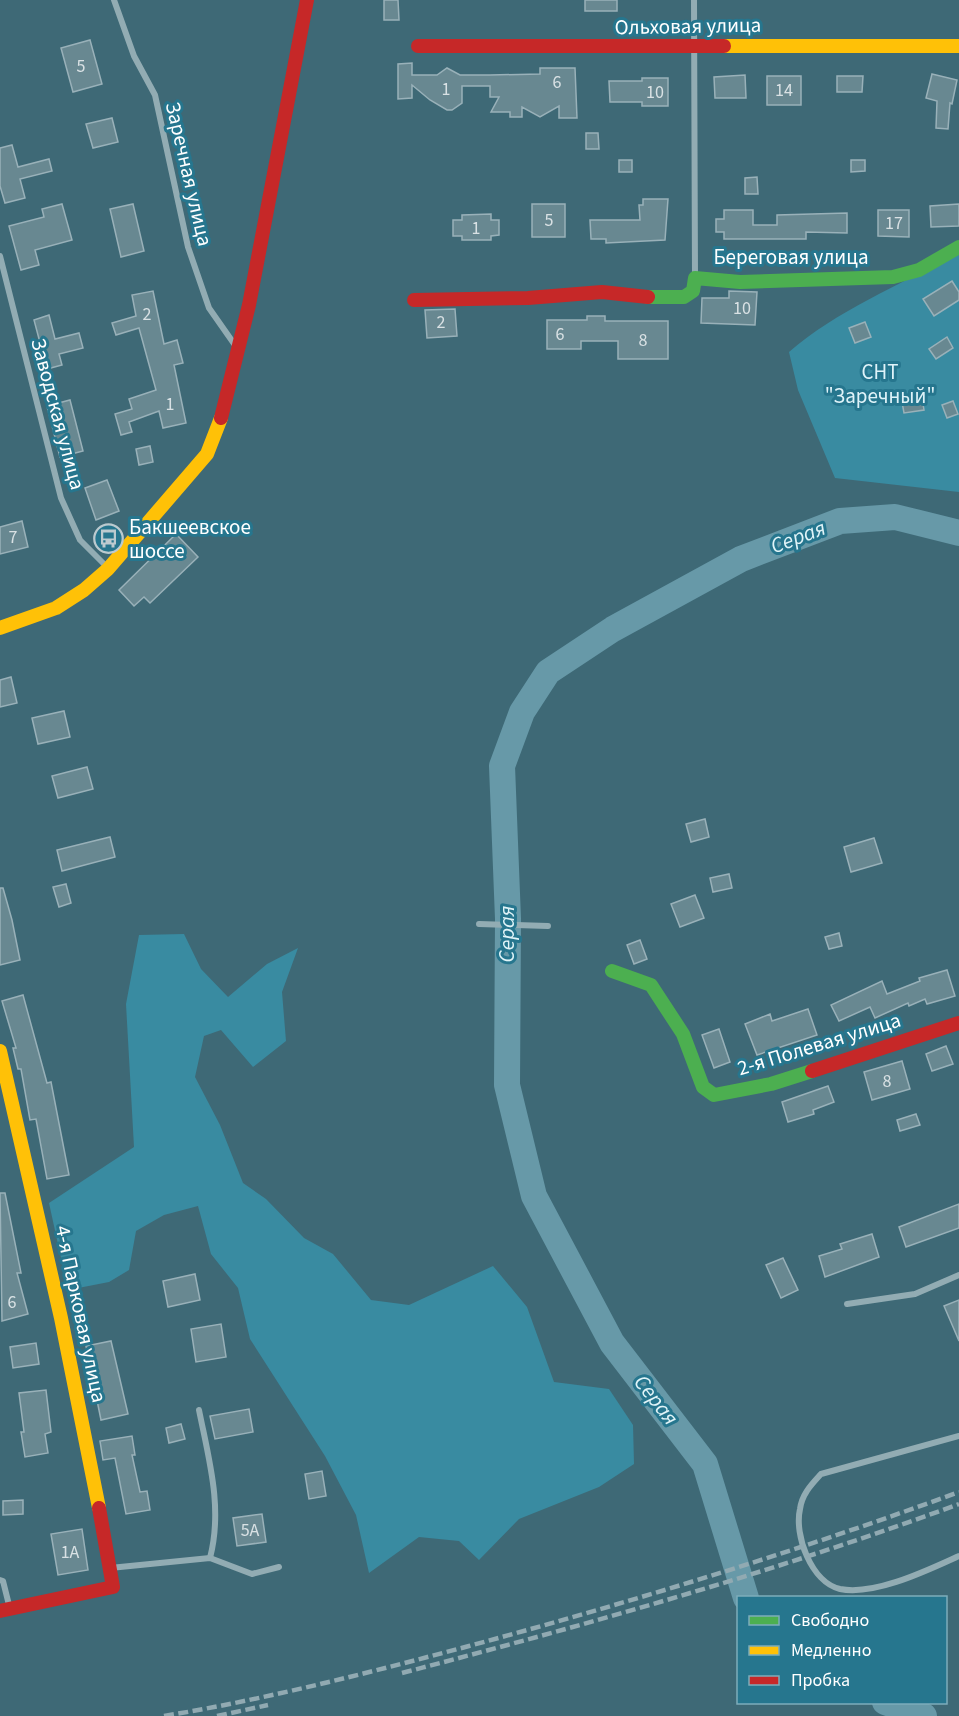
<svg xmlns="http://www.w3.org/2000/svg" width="959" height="1716" font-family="'Source Sans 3',sans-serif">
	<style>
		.green { fill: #398ba1 }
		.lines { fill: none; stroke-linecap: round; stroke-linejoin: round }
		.river { stroke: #6799a8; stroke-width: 26 }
		.building { fill: #688891; stroke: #99b1b9; stroke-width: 1.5 }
		.street { stroke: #92acb3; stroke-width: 6 }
		.fast { stroke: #4caf50; stroke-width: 14 }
		.slow { stroke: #ffc107; stroke-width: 14 }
		.jam { stroke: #c62828; stroke-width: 14 }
		.rail { stroke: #91aab2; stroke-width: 4.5; stroke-dasharray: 10 4.5; stroke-linecap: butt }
		.labels { text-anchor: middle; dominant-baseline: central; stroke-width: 6; stroke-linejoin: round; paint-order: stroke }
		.number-label { font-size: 18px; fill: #d9e1e4 }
		.street-label { font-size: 21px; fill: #fff; stroke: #26768e }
		.park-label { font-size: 21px; fill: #dff3f9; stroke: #26768e }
		.poi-label { font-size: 21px; fill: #fff; stroke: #26768e; text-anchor: start }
		.water-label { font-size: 22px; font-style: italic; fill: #e0f4f8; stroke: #26768e }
	</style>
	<rect width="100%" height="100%" fill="#3e6976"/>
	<g class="green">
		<path d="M959,251V492L835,478L798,390L789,352C838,309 903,285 959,251Z"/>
		<path d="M184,934L201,969L228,997L267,964L298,948L282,992L286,1041L253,1067L221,1030L204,1036L195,1077L220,1125L243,1183L266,1199L304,1238L333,1254L371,1300L409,1305L493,1266L527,1307L554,1382L609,1389L633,1425L634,1464L599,1487L519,1519L479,1560L459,1541L419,1537L369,1573L356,1515L325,1456L250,1339L238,1288L211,1254L198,1206L164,1215L136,1231L129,1270L109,1282L68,1290L49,1203L134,1147L126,1004L139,935Z"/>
	</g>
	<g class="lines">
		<g class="river">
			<path d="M746,1598L705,1464L612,1343L534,1196L507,1085L508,919L502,766L522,712L548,672L613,629L741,559L840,521L895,517L959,533"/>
			<path d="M885,1702L924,1716"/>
		</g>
	</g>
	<g class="building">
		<path d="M384,0H398L399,20H384Z"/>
		<rect x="585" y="0" width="32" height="11"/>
		<path d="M90,40L102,84L73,92L61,48Z"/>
		<path d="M412,63V75H437L447,68L460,75H490L540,74V68H575L577,118H559V106L540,117L522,107V117H510V112H491L499,97H490V86H462V103L452,110H447L430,100L412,85V98L398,99V64Z"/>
		<path d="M932,74L957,80L952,104L950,103L948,129L936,128L937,101L926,98Z"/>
		<path d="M745,75L746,98H715L714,77Z"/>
		<rect x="767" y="76" width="34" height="29"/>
		<path d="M837,76H863L862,92H837Z"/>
		<path d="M642,78H668V106H642V102H610L609,81H642Z"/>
		<path d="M112,118L118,142L93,148L86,124Z"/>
		<path d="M586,133H598L599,149H586Z"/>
		<path d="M12,145L18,167L49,159L52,171L20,179L25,198L5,203L0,186V148Z"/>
		<rect x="619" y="160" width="13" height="12"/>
		<path d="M851,160H865V171L851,172Z"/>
		<path d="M757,177L758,194H745V178Z"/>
		<path d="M643,199H668L665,240L606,243V239H591L590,220H640L639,205H643Z"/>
		<path d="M62,204L72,240L35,250L39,265L21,270L9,226L44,217L42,209Z"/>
		<path d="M133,204L144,251L121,257L110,209Z"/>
		<rect x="532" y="204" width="33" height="33"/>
		<path d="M959,204V226L931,227L930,206Z"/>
		<path d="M724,210H753V225H777V215L847,213V233L806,232V239H724V232H716V219H724Z"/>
		<path d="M878,210H909V237L878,236Z"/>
		<path d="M491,214V220H499V235L491,236V240H462V236H453V220H462V215Z"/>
		<path d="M952,281L959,292V300L934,316L923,299Z"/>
		<path d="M153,291L164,344L177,340L183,363L174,365L186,423L163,428L159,411L129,422L132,432L121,435L115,414L132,409L129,399L156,390L139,328L116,335L112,323L136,316L132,295Z"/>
		<path d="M729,291L757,292L755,325L701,323L702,298H729Z"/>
		<path d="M455,309L457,336L427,338L425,310Z"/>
		<path d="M49,315L55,339L79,333L83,348L59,354L62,365L47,369L34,320Z"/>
		<path d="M587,316H605V321H668V359H618V341H581V349H547V320H587Z"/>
		<path d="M865,322L871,337L855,343L849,328Z"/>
		<path d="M947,337L953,348L936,359L929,349Z"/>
		<path d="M922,398L924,410L904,413L902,402Z"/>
		<path d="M70,400L83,451L60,457L47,406Z"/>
		<path d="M953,401L958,414L947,418L942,405Z"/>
		<path d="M150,446L153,462L139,465L136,449Z"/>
		<path d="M107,480L119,511L96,520L85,488Z"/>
		<path d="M22,521L28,547L0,554V527Z"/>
		<path d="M176,534L198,557L150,603L144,597L134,606L119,590Z"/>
		<path d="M11,677L17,703L0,707V680Z"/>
		<path d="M64,711L70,737L38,744L32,718Z"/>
		<path d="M87,767L93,789L58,798L52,776Z"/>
		<path d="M705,819L709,837L691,842L686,824Z"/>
		<path d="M110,837L115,857L62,871L57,850Z"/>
		<path d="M874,838L882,863L851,872L844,847Z"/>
		<path d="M729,874L732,888L713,892L710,878Z"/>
		<path d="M66,884L71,903L59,907L53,887Z"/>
		<path d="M0,888H3L12,920L20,960L0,965Z"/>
		<path d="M695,895L704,918L680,927L671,904Z"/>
		<path d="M839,933L842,946L829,949L825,937Z"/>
		<path d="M640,940L647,959L634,964L627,945Z"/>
		<path d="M947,970L955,996L927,1004L925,999L909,1006L908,1003L875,1018L870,1007L839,1021L831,1005L882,981L887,994L920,981L919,978Z"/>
		<path d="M23,995L47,1083L51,1082L69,1175L47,1179L36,1119L30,1120L21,1069H18L13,1048H16L2,1001Z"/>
		<path d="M808,1009L817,1035L757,1055L745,1024L770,1014L772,1021Z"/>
		<path d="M719,1029L730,1062L714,1068L702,1035Z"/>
		<path d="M946,1046L953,1064L932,1071L926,1054Z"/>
		<path d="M902,1061L910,1089L872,1100L864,1072Z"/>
		<path d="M828,1086L834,1102L813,1110L814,1114L788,1122L782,1102Z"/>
		<path d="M916,1114L920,1125L900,1131L897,1120Z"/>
		<path d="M0,1193H5L21,1273H17L28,1314L2,1321Z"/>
		<path d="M959,1204V1228L906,1247L899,1227Z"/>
		<path d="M872,1234L879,1257L825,1277L819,1256L842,1249L840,1244Z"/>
		<path d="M783,1258L798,1290L781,1298L766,1265Z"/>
		<path d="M195,1274L200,1300L168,1307L163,1281Z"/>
		<path d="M959,1300V1341L944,1306Z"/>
		<path d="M221,1324L226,1357L196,1362L191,1329Z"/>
		<path d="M111,1341L128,1414L101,1420L86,1346Z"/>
		<path d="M36,1343L39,1364L13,1368L10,1347Z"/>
		<path d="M46,1390L51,1432L45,1434L48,1453L25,1457L21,1432H24L19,1393Z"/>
		<path d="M249,1409L253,1432L215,1439L210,1416Z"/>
		<path d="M181,1424L185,1439L169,1443L166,1428Z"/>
		<path d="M132,1436L135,1455H132L140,1492L147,1491L150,1510L126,1514L115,1458L103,1460L100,1441Z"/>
		<path d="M322,1471L326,1496L309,1499L305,1474Z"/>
		<path d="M23,1500V1514L3,1515V1501Z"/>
		<path d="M262,1514L266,1542L237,1546L233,1518Z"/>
		<path d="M82,1529L88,1570L58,1575L51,1534Z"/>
	</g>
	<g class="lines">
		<g class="street">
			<path d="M114,0L134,56L155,95L188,247L209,308L237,348"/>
			<path d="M694,0L695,278"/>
			<path d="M0,256L61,498L80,540L108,568"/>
			<path d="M479,924L548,926"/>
			<path d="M847,1304L915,1294L959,1275"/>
			<path d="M199,1410C209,1460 223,1508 210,1558"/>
			<path d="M959,1436L821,1474C811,1485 802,1494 800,1509C794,1535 811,1582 840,1589C875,1596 928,1570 959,1556"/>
			<path d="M110,1568L210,1558L252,1574L279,1567"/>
			<path d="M0,1580L3,1581L10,1609"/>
		</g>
		<g class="fast">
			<path d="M648,297H684L693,291L695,278L740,282L893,277L919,270L959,247"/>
			<path d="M612,971L651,985L683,1034L703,1087L714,1095L771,1084L812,1071"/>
		</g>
		<g class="slow">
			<path d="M724,46H959"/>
			<path d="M0,628L56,608L84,590L108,569L207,454L221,418"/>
			<path d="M0,1051L61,1318L99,1508"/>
		</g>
		<g class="jam">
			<path d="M418,46H724"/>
			<path d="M414,300L528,298L602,292L648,297"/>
			<path d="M221,418L249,305L307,0"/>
			<path d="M812,1071L959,1023"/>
			<path d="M0,1611L113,1587L99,1508"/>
		</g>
		<g class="rail">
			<path d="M402,1673C590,1624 777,1571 959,1504"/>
			<path d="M164,1716C267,1699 368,1673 469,1646C635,1601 798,1551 959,1492"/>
			<path d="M217,1716L268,1705"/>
		</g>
	</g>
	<defs>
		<symbol id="bus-ring" viewBox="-11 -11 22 22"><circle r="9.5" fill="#26768e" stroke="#bbcacf" stroke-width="1.5"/><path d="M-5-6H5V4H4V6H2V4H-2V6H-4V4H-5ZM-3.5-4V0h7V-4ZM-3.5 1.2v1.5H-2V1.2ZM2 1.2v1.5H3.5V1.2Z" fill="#bbcacf"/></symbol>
	</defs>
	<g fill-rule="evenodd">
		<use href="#bus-ring" x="92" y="522" width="33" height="33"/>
	</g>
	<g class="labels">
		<g class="number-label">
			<text x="81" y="66">5</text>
			<text x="557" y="82">6</text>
			<text x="446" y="89">1</text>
			<text x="784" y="90">14</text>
			<text x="655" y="92">10</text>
			<text x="549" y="220">5</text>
			<text x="894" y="223">17</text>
			<text x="476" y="228">1</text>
			<text x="742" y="308">10</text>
			<text x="147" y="314">2</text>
			<text x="441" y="322">2</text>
			<text x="560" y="334">6</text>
			<text x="643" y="340">8</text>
			<text x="170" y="404">1</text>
			<text x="13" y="537">7</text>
			<text x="887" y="1081">8</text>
			<text x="12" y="1302">6</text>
			<text x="250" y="1530">5А</text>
			<text x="70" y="1552">1А</text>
		</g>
		<g class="street-label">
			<text transform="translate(688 26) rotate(-1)">Ольховая улица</text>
			<text transform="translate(189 174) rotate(77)">Заречная улица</text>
			<text x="791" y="257">Береговая улица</text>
			<text transform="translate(58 414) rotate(75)">Заводская улица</text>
			<text transform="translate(819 1044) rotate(-17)">2-я Полевая улица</text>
			<text transform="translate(81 1314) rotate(78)">4-я Парковая улица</text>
		</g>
		<g class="park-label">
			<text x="880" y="372">СНТ<tspan x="880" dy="24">"Заречный"</tspan></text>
		</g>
		<g class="poi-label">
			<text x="129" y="527">Бакшеевское<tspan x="129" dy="24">шоссе</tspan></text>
		</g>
		<g class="water-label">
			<text transform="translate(798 537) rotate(-21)">Серая</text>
			<text transform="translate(507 934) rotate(-90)">Серая</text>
			<text transform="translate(656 1400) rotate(52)">Серая</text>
		</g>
	</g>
	<rect x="737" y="1596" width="210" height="108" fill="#26768e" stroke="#7dadbb" stroke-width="1.5"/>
	<rect x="749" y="1616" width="30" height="9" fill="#4caf50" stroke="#7dadbb" stroke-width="1.5"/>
	<text x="791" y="1626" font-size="18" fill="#ffffff">Свободно</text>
	<rect x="749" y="1646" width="30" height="9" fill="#ffc107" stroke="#7dadbb" stroke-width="1.5"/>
	<text x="791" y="1656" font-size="18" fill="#ffffff">Медленно</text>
	<rect x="749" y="1676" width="30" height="9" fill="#c62828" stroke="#7dadbb" stroke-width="1.5"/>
	<text x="791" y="1686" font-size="18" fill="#ffffff">Пробка</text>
</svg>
